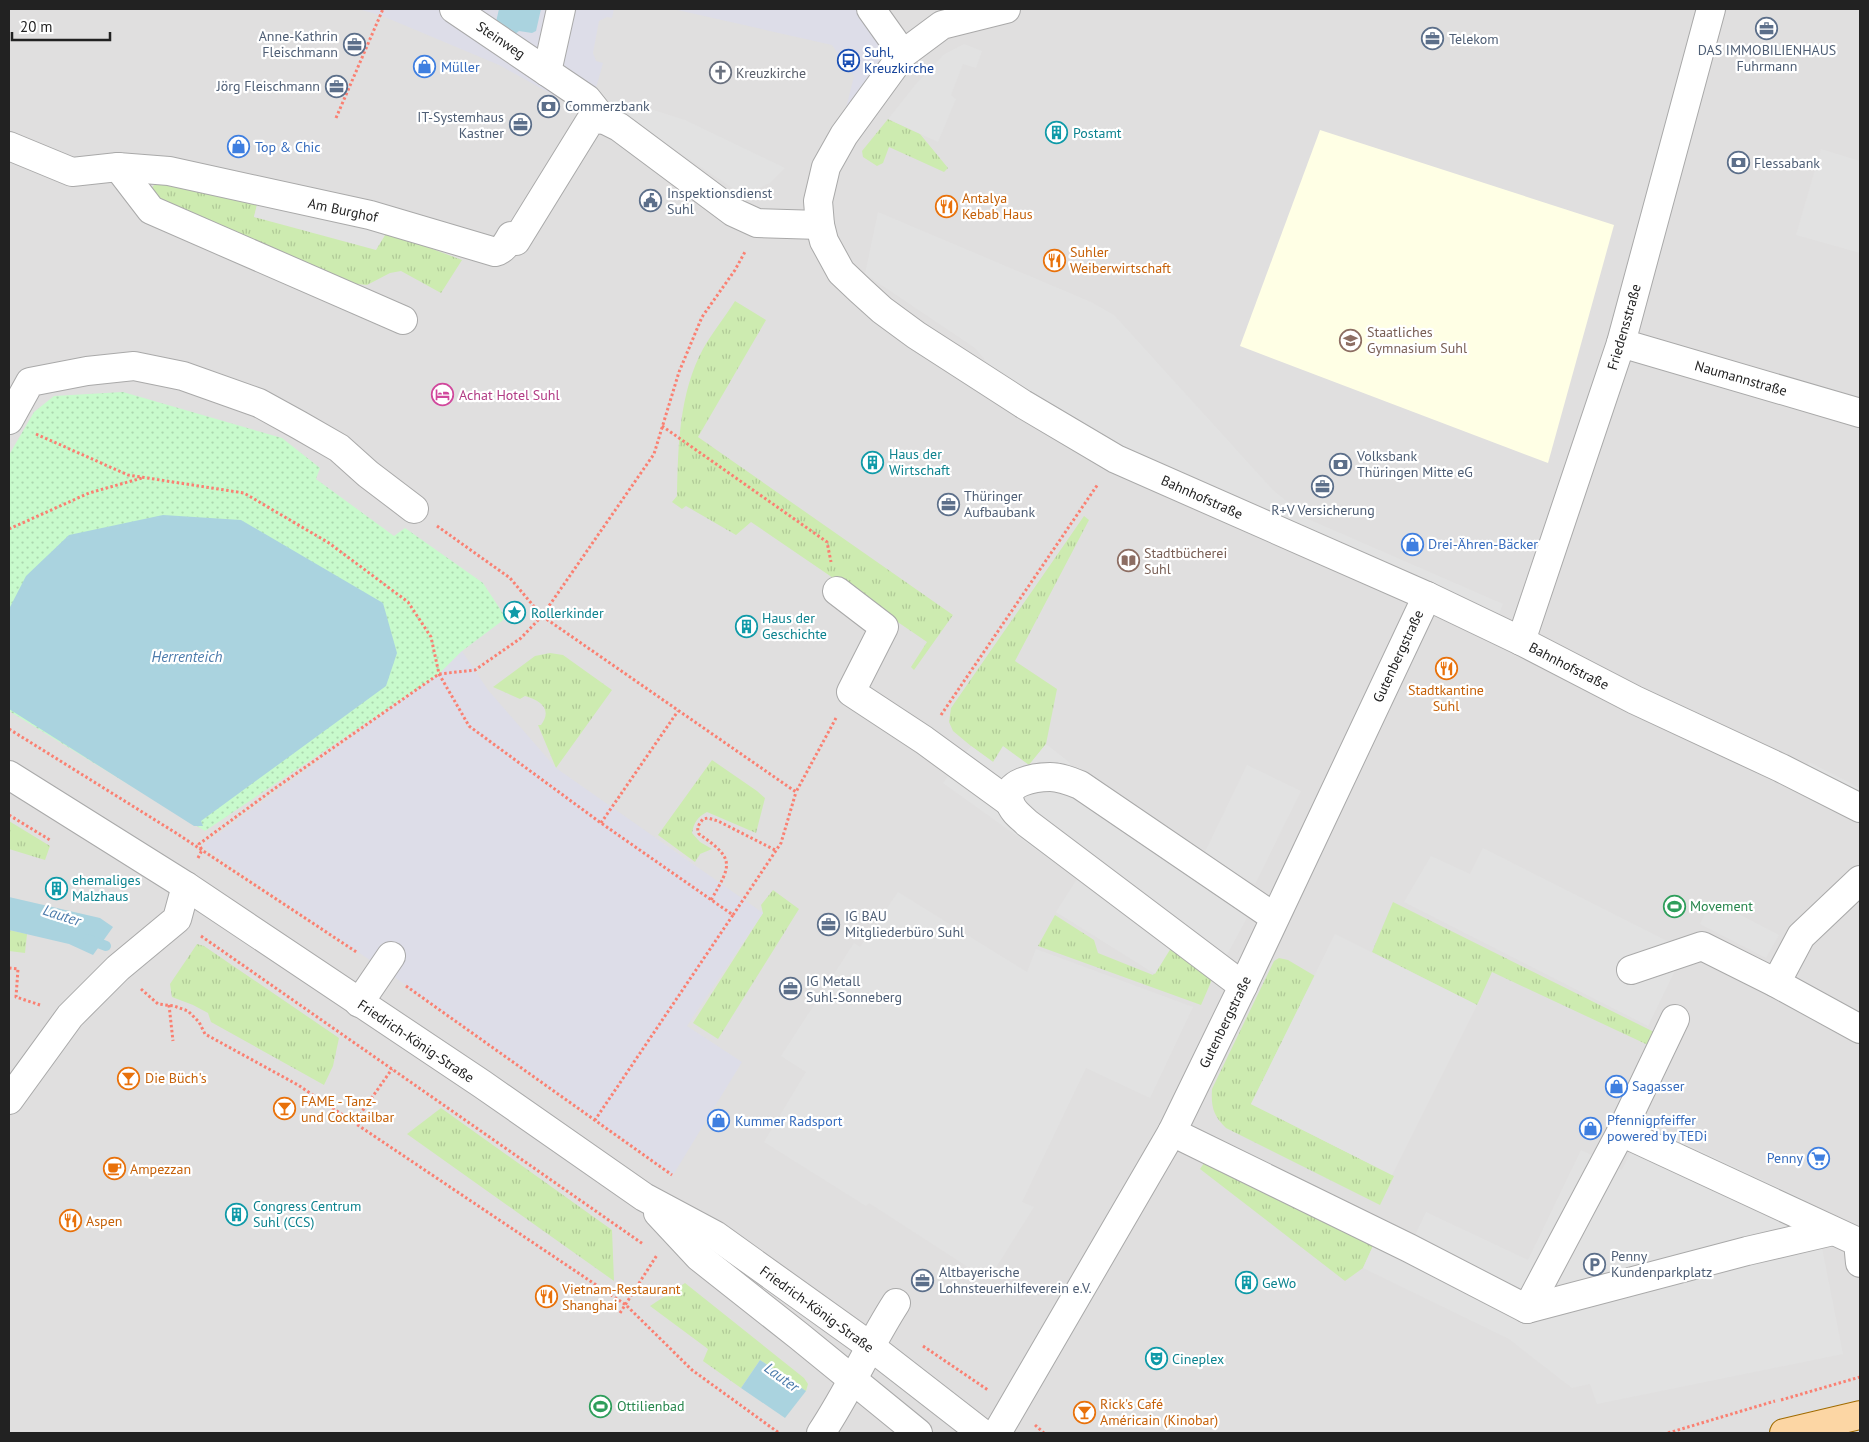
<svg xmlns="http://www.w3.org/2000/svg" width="1869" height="1442" font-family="'PT Sans',sans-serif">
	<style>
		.residential { fill: #e0dfdf }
		.education { fill: #ffffe5 }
		.grass { fill: url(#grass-tufts) }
		.park { fill: url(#park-dots) }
		.parking { fill: #e2e2e2 }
		.plaza { fill: #dddde8 }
		.water { fill: #aad3df }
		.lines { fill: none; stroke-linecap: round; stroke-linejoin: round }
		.stream { stroke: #aad3df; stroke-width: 10 }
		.minor-casing { stroke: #a9a9a9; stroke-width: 30 }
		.major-casing { stroke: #a06b00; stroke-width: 30 }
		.path { stroke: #fa8072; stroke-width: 3; stroke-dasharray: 2.5 2.5; stroke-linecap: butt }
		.minor { stroke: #fff; stroke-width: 28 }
		.major { stroke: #fcd6a4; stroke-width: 28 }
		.labels { text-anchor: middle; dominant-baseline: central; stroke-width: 4.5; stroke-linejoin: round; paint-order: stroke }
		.service-label { font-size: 14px; fill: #4e5e75; stroke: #fff; text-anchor: start }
		.street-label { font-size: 14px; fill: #222; stroke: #fff }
		.transit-label { font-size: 14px; fill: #164399; stroke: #fff; text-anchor: start }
		.shop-label { font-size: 14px; fill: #366cbe; stroke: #fff; text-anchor: start }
		.worship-label { font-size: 14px; fill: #5b616d; stroke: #fff; text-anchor: start }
		.culture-label { font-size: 14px; fill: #0d838f; stroke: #fff; text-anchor: start }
		.food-label { font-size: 14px; fill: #c56008; stroke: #fff; text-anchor: start }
		.education-label { font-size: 14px; fill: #785e54; stroke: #fff; text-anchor: start }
		.hotel-label { font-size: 14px; fill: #b23c85; stroke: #fff; text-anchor: start }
		.leisure-label { font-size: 14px; fill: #27864d; stroke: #fff; text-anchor: start }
		.water-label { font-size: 15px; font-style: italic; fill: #4a7aab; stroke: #fff }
	</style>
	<defs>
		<pattern id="grass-tufts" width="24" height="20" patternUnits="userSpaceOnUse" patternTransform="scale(1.25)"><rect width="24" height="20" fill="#cdebb0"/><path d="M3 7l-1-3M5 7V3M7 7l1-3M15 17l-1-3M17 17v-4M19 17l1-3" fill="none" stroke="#b0c997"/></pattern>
		<pattern id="park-dots" width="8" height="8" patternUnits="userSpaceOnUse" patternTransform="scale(1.25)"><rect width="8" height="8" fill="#c8facc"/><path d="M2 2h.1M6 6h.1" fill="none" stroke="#acd6af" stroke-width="1.8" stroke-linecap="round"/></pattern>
	</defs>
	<rect width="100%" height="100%" fill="#f2efe9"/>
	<rect class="residential" x="9" y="9" width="1851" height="1424"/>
	<path class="education" d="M1320,130L1614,225L1548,463L1240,346Z"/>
	<g class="grass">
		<path d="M888,119L920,134L948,168L944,172L889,147L883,163L877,166L863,157L862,151Z"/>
		<path d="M165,179L259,197L254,217L387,232L462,260L441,293L401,271L390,273L367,285L347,283L153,197L151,193L153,186Z"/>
		<path d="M735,301L766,320L698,437L953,615L914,670L911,667L927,642L751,522L736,535L686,506L682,509L672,502L677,496C678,447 679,393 703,349C712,333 725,317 735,301Z"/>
		<path d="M1084,516L1089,520L1015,661L1057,689L1046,744L1029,765L993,762L971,746L953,731L949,722L951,708Z"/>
		<path d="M550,653L563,655L612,690L556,768L538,725H541C553,709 540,700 525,696L520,699L493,687L535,656Z"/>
		<path d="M712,760L757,791L765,798L756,833L707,812C697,817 694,823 692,833L700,842L712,849L700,854L695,862L658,835Z"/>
		<path d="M9,821L50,846L45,860L9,849Z"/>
		<path d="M773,890L799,909L718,1039L693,1023L763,913L761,905Z"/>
		<path d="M1393,902L1654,1032L1648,1045L1492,972L1477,1005L1372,952Z"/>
		<path d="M1055,915L1094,940L1098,953L1153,975L1173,943L1214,975L1201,1005L1038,946Z"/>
		<path d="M9,930L27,934L25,953L9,951Z"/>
		<path d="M197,944L204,946L339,1038L333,1066L324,1085L211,1022L208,1013L193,1005L172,997L170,984Z"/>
		<path d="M1279,958L1288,960L1315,976L1251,1104L1394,1176L1380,1205L1226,1128C1213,1115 1211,1107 1212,1089L1274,961Z"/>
		<path d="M441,1108L612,1230L614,1281L407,1134Z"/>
		<path d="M1204,1163L1373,1246L1363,1268L1345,1281L1200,1169Z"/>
		<path d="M685,1283L804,1378L808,1384L806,1391L760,1360L741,1388L703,1361L708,1349L650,1306Z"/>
	</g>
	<path class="park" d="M123,392L282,438L320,468L316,479L394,536L405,528L483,583L506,618L462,651L439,674L205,831L9,711V455L34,412L54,396Z"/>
	<g class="parking">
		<path d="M964,44L982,51L976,68L963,64L951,95L956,99L938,142L888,119L915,85L943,55Z"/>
		<path d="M622,100L685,120L785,168L770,183L743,195L615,110Z"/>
		<path d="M1821,149L1860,161V253L1796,235Z"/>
		<path d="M259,197L387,232L376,250L254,217Z"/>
		<path d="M878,212L1091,302L1114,315L1273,490L1308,519L1503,604L1499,614L1193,484L1003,382L975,348L865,274Z"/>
		<path d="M1046,744L1069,762L1092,804L1249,914L1214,979L1171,948L1155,974L1056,912L1077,879L943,783L971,746L993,762L1003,746L1029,765Z"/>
		<path d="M1809,762L1860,788V800L1805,772Z"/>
		<path d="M1247,765L1301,791L1255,884L1203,856Z"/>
		<path d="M1483,848L1685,950L1648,1026L1404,902L1431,856L1470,874Z"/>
		<path d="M898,892L1027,972L1036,949L1193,1007L1150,1098L1086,1068L1022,1202L1034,1207L988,1280L869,1203L866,1206L764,1142L806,1072L781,1056L854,943L860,947Z"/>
		<path d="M1712,900L1779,935L1766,958L1700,924Z"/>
		<path d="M1335,934L1477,1005L1392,1175L1251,1104Z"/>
		<path d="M1644,1124L1803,1199L1833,1231L1822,1248L1843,1354L1597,1404L1590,1384L1572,1388L1509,1339L1363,1268L1373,1246L1409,1248L1426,1212L1528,1260L1581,1150L1622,1170Z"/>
	</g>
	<g class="plaza">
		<path d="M358,9H614L612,18L607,17L599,21L593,53L596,61L603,63L596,88L577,108L499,65L380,15Z"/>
		<path d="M673,9H858L882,43L884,58L846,108L854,76L832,45Z"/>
		<path d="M462,651L488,690L556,768L763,913L687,1026L742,1062L673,1175L383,969L202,846L439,674Z"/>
	</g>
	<g class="water">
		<path d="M499,9H541L536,31L532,33L519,31L515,34L512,30L499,26L496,22Z"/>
		<path d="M163,515L241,520L383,603L397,653L386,686L201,821L203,826H194L9,709V609L26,576L69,535Z"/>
		<path d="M9,897L100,918L113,927L93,955L69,944L9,930Z"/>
		<path d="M760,1360L806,1391L785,1418L741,1388Z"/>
	</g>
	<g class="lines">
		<path class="stream" d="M88,939L106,946"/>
		<defs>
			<g id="minor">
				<path d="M454,9L587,99L603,119L619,127L733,212L757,223L820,225"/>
				<path d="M871,9L903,54"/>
				<path d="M1006,9L942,25L903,54L844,135L826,167L818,201L820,225L824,241L841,272L860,290L882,310L916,335L1023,404L1116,459L1427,596L1521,641L1635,700L1781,768L1860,808"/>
				<path d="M547,72L561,9"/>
				<path d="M9,146L72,172L118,167L169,171L370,215L495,252C504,250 507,243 511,236L516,241L590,121L603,119"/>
				<path d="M118,167L151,210L403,320"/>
				<path d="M1621,343L1860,413"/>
				<path d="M9,420L30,382L87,371L134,366L183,376L259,403L299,425L339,448L368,474L414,509"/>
				<path d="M837,591L884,627L851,692L924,740L1009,802"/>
				<path d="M1521,641L1621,343L1711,9"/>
				<path d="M9,775L186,886L482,1084L644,1197L715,1235L870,1346L982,1433"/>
				<path d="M1631,970L1702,946L1776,983L1860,1029"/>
				<path d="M1776,983L1801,936L1860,880"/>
				<path d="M1243,986L1027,823C1021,817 1012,811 1010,802C1003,782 1036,777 1050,777C1060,777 1070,781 1080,785L1274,917"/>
				<path d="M359,1003L391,956"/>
				<path d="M9,1100L70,1016L118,968L177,919L186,886"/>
				<path d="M1172,1132L1409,1248L1527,1309L1747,1251L1833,1231"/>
				<path d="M1621,1132L1675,1019"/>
				<path d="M658,1213L699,1257L799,1336L918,1433"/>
				<path d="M1527,1309L1621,1132L1858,1242L1860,1263"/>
				<path d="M821,1433C849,1391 869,1345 896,1303"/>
				<path d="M997,1433L1172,1132L1243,986L1427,596"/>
			</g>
			<path id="major" d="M1784,1433L1860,1415"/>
		</defs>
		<use href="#minor" class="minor-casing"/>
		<use href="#major" class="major-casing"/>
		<g class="path">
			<path d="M336,118L383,9"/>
			<path d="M662,426L827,542L831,562"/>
			<path d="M36,434L128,475L244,493L329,543L408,602L431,637L439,674L469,726L601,823L733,915L595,1120"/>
			<path d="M437,526L510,578L542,616L796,792L836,718"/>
			<path d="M9,529L89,493L142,478"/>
			<path d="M941,715L1098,484"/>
			<path d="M9,729L176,833L358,953"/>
			<path d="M9,815L50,840"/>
			<path d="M601,823L678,711"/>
			<path d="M198,858L202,850L199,844L274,789L439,674L475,670L521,638L542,616L654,454L679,372L702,317L735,270L746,250"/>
			<path d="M711,900C732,864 735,859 699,834C696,828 699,824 703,819L708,818L718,821L775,850"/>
			<path d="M733,915L781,843L796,792"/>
			<path d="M201,936L643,1244"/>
			<path d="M9,968L18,969L16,997L40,1005"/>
			<path d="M406,986L672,1175"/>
			<path d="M141,989L158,1004L174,1006L188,1011L199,1022L205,1034L298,1085L626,1305L692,1370L779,1433"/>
			<path d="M169,1005L173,1041"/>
			<path d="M354,1123L392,1069"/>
			<path d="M620,1313L657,1255"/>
			<path d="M923,1346L988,1390"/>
			<path d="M1781,1400L1860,1377"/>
			<path d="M1035,1425L1044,1433"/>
			<path d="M1668,1433L1775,1401"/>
		</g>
		<use href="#minor" class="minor"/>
		<use href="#major" class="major"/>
	</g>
	<defs>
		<symbol id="office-ring" viewBox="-11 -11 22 22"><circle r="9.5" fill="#fff" stroke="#5c6f8a" stroke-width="1.5"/><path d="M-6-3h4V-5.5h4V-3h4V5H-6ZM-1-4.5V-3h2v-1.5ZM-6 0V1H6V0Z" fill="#5c6f8a"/></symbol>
		<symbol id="bus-ring" viewBox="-11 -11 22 22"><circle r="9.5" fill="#fff" stroke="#1a4fb4" stroke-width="1.5"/><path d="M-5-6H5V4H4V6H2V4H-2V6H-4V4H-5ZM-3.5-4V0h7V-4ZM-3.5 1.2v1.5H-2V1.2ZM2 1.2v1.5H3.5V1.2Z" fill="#1a4fb4"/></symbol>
		<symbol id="shop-ring" viewBox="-11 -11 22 22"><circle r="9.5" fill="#fff" stroke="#3f7fe0" stroke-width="1.5"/><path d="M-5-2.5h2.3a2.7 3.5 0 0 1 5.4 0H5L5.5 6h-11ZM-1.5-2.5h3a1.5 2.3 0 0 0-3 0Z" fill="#3f7fe0"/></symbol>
		<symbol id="church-ring" viewBox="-11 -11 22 22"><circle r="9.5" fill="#fff" stroke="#6b7280" stroke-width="1.5"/><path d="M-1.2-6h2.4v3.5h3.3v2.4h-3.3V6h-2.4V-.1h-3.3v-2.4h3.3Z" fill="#6b7280"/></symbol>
		<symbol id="bank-ring" viewBox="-11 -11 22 22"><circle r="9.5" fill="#fff" stroke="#5c6f8a" stroke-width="1.5"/><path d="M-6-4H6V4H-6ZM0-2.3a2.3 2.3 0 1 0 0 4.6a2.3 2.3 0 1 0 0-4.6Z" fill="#5c6f8a"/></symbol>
		<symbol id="building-ring" viewBox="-11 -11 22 22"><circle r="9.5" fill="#fff" stroke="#0f9aa8" stroke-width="1.5"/><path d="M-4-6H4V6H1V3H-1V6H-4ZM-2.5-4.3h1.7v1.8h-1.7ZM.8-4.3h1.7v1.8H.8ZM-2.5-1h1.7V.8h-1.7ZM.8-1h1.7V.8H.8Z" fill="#0f9aa8"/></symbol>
		<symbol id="civic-ring" viewBox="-11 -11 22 22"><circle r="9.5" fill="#fff" stroke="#5c6f8a" stroke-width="1.5"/><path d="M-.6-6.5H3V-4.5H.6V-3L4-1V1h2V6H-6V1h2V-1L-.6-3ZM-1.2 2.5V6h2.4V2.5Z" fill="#5c6f8a"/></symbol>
		<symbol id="restaurant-ring" viewBox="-11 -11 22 22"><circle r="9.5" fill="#fff" stroke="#e8710a" stroke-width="1.5"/><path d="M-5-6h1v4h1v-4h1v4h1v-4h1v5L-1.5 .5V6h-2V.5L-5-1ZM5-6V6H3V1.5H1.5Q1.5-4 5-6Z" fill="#e8710a"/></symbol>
		<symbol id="school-ring" viewBox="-11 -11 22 22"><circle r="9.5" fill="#fff" stroke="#8d6e63" stroke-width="1.5"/><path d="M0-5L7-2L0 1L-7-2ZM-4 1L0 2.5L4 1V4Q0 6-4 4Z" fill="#8d6e63"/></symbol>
		<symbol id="hotel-ring" viewBox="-11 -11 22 22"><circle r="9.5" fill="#fff" stroke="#d1479c" stroke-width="1.5"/><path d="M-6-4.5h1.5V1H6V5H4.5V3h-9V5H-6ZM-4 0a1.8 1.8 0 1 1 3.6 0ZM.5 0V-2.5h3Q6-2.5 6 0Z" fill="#d1479c"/></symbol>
		<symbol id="library-ring" viewBox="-11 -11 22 22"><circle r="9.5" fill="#fff" stroke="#8d6e63" stroke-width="1.5"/><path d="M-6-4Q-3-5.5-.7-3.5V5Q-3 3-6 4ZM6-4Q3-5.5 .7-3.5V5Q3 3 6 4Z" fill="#8d6e63"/></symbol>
		<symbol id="sight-ring" viewBox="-11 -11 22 22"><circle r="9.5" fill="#fff" stroke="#0f9aa8" stroke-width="1.5"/><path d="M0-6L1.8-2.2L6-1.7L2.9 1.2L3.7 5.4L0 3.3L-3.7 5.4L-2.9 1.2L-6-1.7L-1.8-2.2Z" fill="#0f9aa8"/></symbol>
		<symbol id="stadium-ring" viewBox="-11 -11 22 22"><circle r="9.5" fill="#fff" stroke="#2e9e5b" stroke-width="1.5"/><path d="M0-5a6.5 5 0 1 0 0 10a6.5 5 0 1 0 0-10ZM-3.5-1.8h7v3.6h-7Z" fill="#2e9e5b"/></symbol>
		<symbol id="bar-ring" viewBox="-11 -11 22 22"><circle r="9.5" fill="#fff" stroke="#e8710a" stroke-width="1.5"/><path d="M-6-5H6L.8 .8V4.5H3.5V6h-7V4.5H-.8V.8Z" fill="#e8710a"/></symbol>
		<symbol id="supermarket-ring" viewBox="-11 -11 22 22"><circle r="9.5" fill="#fff" stroke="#3f7fe0" stroke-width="1.5"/><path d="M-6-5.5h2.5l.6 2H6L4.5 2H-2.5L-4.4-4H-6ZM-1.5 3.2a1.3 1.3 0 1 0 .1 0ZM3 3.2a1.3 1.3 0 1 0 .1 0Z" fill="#3f7fe0"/></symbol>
		<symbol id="cafe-ring" viewBox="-11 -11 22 22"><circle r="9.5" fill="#fff" stroke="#e8710a" stroke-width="1.5"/><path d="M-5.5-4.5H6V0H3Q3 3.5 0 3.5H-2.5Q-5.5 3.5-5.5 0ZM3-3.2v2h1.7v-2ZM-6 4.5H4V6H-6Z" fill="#e8710a"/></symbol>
		<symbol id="parking-ring" viewBox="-11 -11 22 22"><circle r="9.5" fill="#fff" stroke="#5c6f8a" stroke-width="1.5"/><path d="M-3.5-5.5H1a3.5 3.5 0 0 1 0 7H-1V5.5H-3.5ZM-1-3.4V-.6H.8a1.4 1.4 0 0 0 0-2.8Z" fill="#5c6f8a"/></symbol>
		<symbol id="theatre-ring" viewBox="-11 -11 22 22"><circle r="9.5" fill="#fff" stroke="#0f9aa8" stroke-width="1.5"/><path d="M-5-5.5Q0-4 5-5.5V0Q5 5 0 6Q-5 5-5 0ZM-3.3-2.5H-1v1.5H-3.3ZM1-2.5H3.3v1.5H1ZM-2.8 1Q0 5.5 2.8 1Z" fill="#0f9aa8"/></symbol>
	</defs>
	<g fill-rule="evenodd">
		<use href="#office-ring" x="1754" y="16" width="25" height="25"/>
		<use href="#office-ring" x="1420" y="26" width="25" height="25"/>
		<use href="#office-ring" x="342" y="32" width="25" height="25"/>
		<use href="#bus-ring" x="836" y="48" width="25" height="25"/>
		<use href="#shop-ring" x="412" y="54" width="25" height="25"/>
		<use href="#church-ring" x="708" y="60" width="25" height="25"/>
		<use href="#office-ring" x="324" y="74" width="25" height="25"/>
		<use href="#bank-ring" x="536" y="94" width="25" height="25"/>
		<use href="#office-ring" x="508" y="112" width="25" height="25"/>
		<use href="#building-ring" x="1044" y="120" width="25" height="25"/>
		<use href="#shop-ring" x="226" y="134" width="25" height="25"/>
		<use href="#bank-ring" x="1726" y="150" width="25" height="25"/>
		<use href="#civic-ring" x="638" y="188" width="25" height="25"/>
		<use href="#restaurant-ring" x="934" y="194" width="25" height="25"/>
		<use href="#restaurant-ring" x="1042" y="248" width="25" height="25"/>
		<use href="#school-ring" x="1338" y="328" width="25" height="25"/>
		<use href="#hotel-ring" x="430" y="382" width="25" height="25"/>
		<use href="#building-ring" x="860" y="450" width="25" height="25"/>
		<use href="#bank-ring" x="1328" y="452" width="25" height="25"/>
		<use href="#office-ring" x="1310" y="474" width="25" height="25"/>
		<use href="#office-ring" x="936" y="492" width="25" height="25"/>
		<use href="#shop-ring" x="1400" y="532" width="25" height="25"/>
		<use href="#library-ring" x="1116" y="548" width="25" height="25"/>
		<use href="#sight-ring" x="502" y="600" width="25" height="25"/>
		<use href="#building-ring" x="734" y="614" width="25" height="25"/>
		<use href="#restaurant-ring" x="1434" y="656" width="25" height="25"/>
		<use href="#building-ring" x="44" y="876" width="25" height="25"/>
		<use href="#stadium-ring" x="1662" y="894" width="25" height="25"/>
		<use href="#office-ring" x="816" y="912" width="25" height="25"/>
		<use href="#office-ring" x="778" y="976" width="25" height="25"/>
		<use href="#bar-ring" x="116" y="1066" width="25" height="25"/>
		<use href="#shop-ring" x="1604" y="1074" width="25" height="25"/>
		<use href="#bar-ring" x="272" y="1096" width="25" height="25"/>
		<use href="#shop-ring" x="706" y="1108" width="25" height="25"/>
		<use href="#shop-ring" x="1578" y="1116" width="25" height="25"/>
		<use href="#supermarket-ring" x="1806" y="1146" width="25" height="25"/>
		<use href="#cafe-ring" x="102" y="1156" width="25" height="25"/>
		<use href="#building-ring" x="224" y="1202" width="25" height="25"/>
		<use href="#restaurant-ring" x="58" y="1208" width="25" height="25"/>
		<use href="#parking-ring" x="1582" y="1252" width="25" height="25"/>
		<use href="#office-ring" x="910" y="1268" width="25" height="25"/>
		<use href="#building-ring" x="1234" y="1270" width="25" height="25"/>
		<use href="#restaurant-ring" x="534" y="1284" width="25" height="25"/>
		<use href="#theatre-ring" x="1144" y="1346" width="25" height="25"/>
		<use href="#stadium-ring" x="588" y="1394" width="25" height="25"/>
		<use href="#bar-ring" x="1072" y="1400" width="25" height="25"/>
	</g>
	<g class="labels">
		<g class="service-label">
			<text x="338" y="36" text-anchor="end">Anne-Kathrin<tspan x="338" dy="16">Fleischmann</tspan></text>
			<text x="1449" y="39">Telekom</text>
			<text x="1767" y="50" text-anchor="middle">DAS IMMOBILIENHAUS<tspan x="1767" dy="16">Fuhrmann</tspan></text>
			<text x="320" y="86" text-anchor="end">Jörg Fleischmann</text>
			<text x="565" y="106">Commerzbank</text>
			<text x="504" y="117" text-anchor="end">IT-Systemhaus<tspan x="504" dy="16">Kastner</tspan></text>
			<text x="1754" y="163">Flessabank</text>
			<text x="667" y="193">Inspektionsdienst<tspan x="667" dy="16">Suhl</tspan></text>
			<text x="1357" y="456">Volksbank<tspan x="1357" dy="16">Thüringen Mitte eG</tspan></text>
			<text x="964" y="496">Thüringer<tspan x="964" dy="16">Aufbaubank</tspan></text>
			<text x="1323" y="510" text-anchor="middle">R+V Versicherung</text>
			<text x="845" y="916">IG BAU<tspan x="845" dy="16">Mitgliederbüro Suhl</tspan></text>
			<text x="806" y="981">IG Metall<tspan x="806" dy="16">Suhl-Sonneberg</tspan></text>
			<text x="1611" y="1256">Penny<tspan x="1611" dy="16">Kundenparkplatz</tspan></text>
			<text x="939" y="1272">Altbayerische<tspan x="939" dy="16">Lohnsteuerhilfeverein e.V.</tspan></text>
		</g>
		<g class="street-label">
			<text transform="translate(501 40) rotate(34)">Steinweg</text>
			<text transform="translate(343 210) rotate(12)">Am Burghof</text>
			<text transform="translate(1624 327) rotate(-74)">Friedensstraße</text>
			<text transform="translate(1741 378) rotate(16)">Naumannstraße</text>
			<text transform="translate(1202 497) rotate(24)">Bahnhofstraße</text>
			<text transform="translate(1398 656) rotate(-65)">Gutenbergstraße</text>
			<text transform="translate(1569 666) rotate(27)">Bahnhofstraße</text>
			<text transform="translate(1225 1022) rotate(-64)">Gutenbergstraße</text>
			<text transform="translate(416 1041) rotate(34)">Friedrich-König-Straße</text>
			<text transform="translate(817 1309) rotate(36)">Friedrich-König-Straße</text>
		</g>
		<g class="transit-label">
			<text x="864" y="52">Suhl,<tspan x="864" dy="16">Kreuzkirche</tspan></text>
		</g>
		<g class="shop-label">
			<text x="441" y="67">Müller</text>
			<text x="255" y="147">Top &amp; Chic</text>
			<text x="1428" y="544">Drei-Ähren-Bäcker</text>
			<text x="1632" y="1086">Sagasser</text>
			<text x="1607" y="1120">Pfennigpfeiffer<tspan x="1607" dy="16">powered by TEDi</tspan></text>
			<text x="735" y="1121">Kummer Radsport</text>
			<text x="1803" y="1158" text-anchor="end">Penny</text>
		</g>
		<g class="worship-label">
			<text x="736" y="73">Kreuzkirche</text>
		</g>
		<g class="culture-label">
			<text x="1073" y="133">Postamt</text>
			<text x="889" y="454">Haus der<tspan x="889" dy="16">Wirtschaft</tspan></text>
			<text x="531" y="613">Rollerkinder</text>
			<text x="762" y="618">Haus der<tspan x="762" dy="16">Geschichte</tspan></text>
			<text x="72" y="880">ehemaliges<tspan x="72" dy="16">Malzhaus</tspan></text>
			<text x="253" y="1206">Congress Centrum<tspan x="253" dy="16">Suhl (CCS)</tspan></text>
			<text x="1262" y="1283">GeWo</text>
			<text x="1172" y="1359">Cineplex</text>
		</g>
		<g class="food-label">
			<text x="962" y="198">Antalya<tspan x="962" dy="16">Kebab Haus</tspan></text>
			<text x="1070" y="252">Suhler<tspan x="1070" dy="16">Weiberwirtschaft</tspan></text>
			<text x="1446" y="690" text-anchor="middle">Stadtkantine<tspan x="1446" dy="16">Suhl</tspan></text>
			<text x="145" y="1078">Die Büch's</text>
			<text x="301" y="1101">FAME - Tanz-<tspan x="301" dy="16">und Cocktailbar</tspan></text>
			<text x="130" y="1169">Ampezzan</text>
			<text x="86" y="1221">Aspen</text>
			<text x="562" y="1289">Vietnam-Restaurant<tspan x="562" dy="16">Shanghai</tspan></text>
			<text x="1100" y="1404">Rick's Café<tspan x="1100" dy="16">Américain (Kinobar)</tspan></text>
		</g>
		<g class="education-label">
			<text x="1367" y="332">Staatliches<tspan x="1367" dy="16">Gymnasium Suhl</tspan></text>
			<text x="1144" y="553">Stadtbücherei<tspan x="1144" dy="16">Suhl</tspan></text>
		</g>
		<g class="hotel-label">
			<text x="459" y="395">Achat Hotel Suhl</text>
		</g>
		<g class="leisure-label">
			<text x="1690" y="906">Movement</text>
			<text x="617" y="1406">Ottilienbad</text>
		</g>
		<g class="water-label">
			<text x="187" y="656">Herrenteich</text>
			<text transform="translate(62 915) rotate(18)">Lauter</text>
			<text transform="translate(782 1377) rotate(36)">Lauter</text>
		</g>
	</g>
	<rect width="1869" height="1442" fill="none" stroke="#222222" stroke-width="20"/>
	<path d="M12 32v8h98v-8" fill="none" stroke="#222222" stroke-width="2.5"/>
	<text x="20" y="32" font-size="15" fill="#222222" stroke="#ffffff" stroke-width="4" paint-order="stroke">20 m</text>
</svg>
